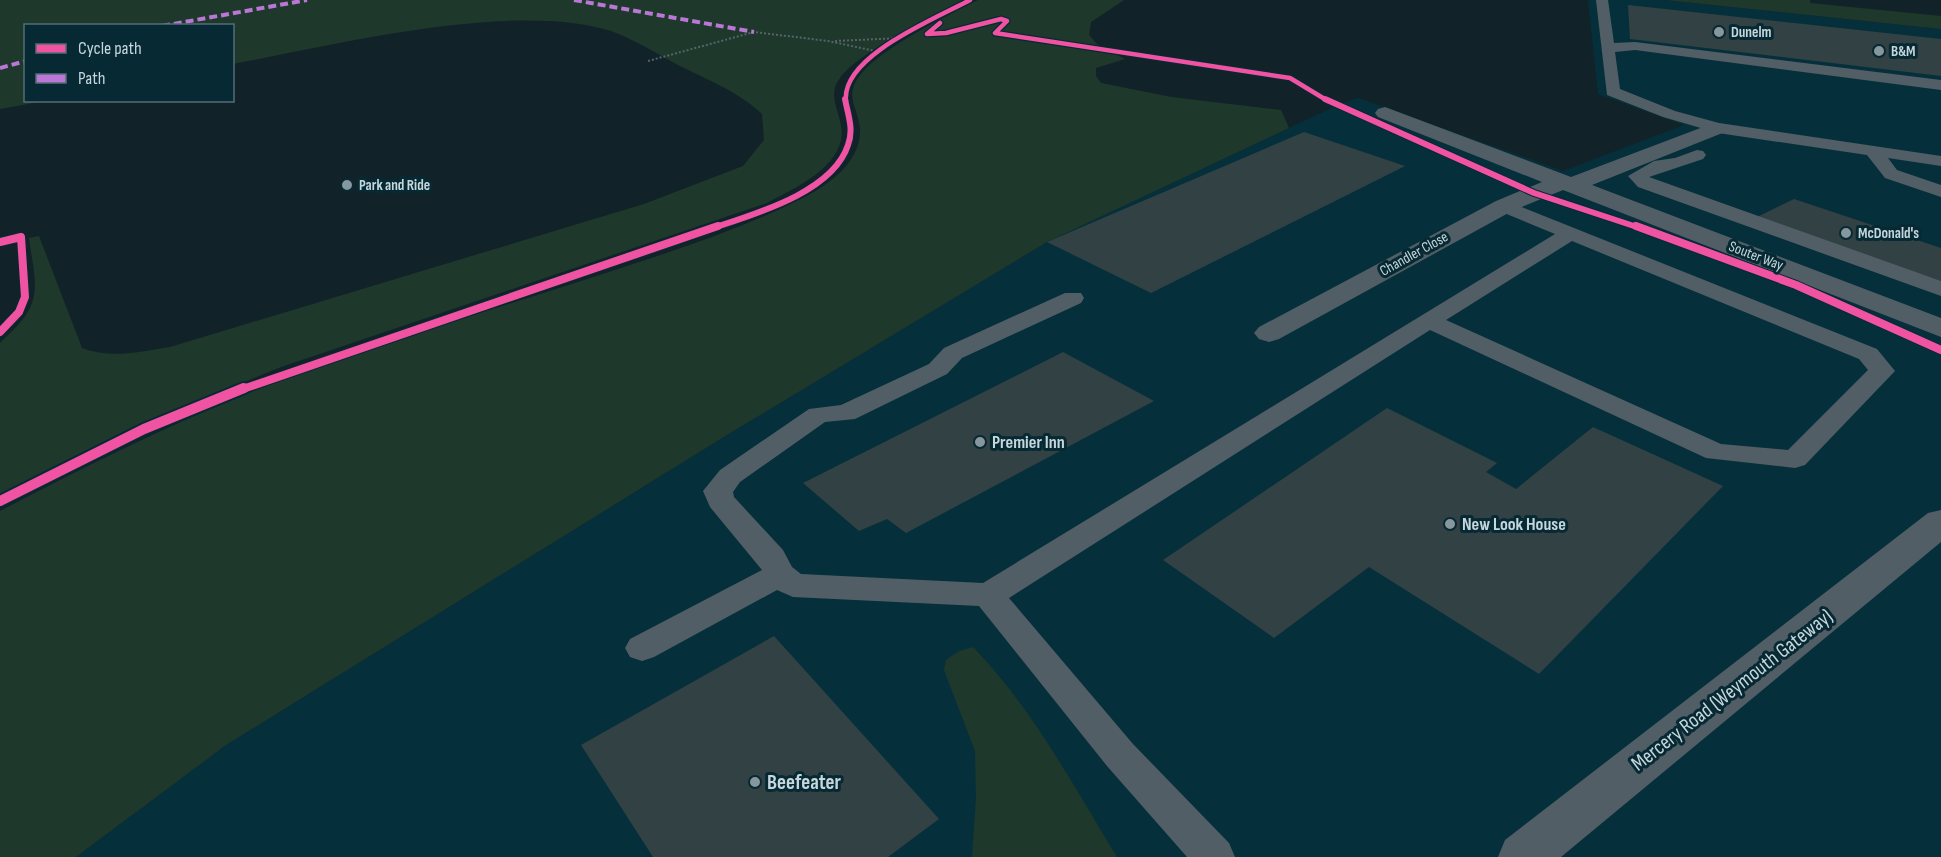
<svg xmlns="http://www.w3.org/2000/svg" width="1941" height="857" font-family="'Sofia Sans Condensed',sans-serif">
	<style>
		.built { fill: #05303b }
		.green { fill: #1e392c }
		.building { fill: #324143 }
		.lines { fill: none; stroke-linecap: round; stroke-linejoin: round }
		.path-far1 { stroke: #576269; stroke-width: 2; stroke-dasharray: 2 2; stroke-linecap: butt }
		.path { stroke: #576269; stroke-width: 3; stroke-dasharray: 4 4; stroke-linecap: butt }
		.lane { fill: #525e66; fill-rule: evenodd }
		.street { fill: #525e66; fill-rule: evenodd }
		.quiet { stroke: #ba77d6; stroke-width: 4; stroke-dasharray: 8 4; stroke-linecap: butt }
		.cycleway-far3-casing { stroke: #072933; stroke-width: 7 }
		.cycleway-far2-casing { stroke: #072933; stroke-width: 8 }
		.cycleway-far1-casing { stroke: #072933; stroke-width: 10 }
		.cycleway-casing { stroke: #072933; stroke-width: 14 }
		.cycleway-far3 { stroke: #f153a3; stroke-width: 4.5 }
		.cycleway-far2 { stroke: #f153a3; stroke-width: 6 }
		.cycleway-far1 { stroke: #f153a3; stroke-width: 8 }
		.cycleway { stroke: #f153a3; stroke-width: 10 }
		.poi-dot { fill: #86979d; stroke: #072933; stroke-width: 2 }
		.labels { text-anchor: middle; dominant-baseline: central; stroke-width: 6; stroke-linejoin: round; paint-order: stroke }
		.far-poi-label { font-size: 15px; font-weight: bold; fill: #c5d6dc; stroke: #072933; text-anchor: start }
		.far-street-label { font-size: 15px; fill: #c5d6dc; stroke: #072933 }
		.poi-label { font-size: 18px; font-weight: bold; fill: #c5d6dc; stroke: #072933; text-anchor: start }
		.near-street-label { font-size: 21px; fill: #c5d6dc; stroke: #072933 }
		.near-poi-label { font-size: 21px; font-weight: bold; fill: #c5d6dc; stroke: #072933; text-anchor: start }
	</style>
	<rect width="100%" height="100%" fill="#112329"/>
	<path class="built" d="M1588,0H1665L1941,29V857H76L226,745L727,435L1047,242L1342,103L1358,98L1563,171L1684,125L1598,94Z"/>
	<g class="green">
		<path d="M0,0H965C936,14 857,53 840,78C829,93 836,104 840,121C852,163 797,187 767,203L281,367L130,429L0,494V343C44,303 37,293 29,238L39,236L82,348C111,359 139,352 170,347L644,204L743,166L764,140L762,114C739,92 708,80 680,66C657,54 634,39 611,31C514,0 334,45 233,64L232,26H26V100L44,101L0,109Z"/>
		<path d="M978,0H1124L1091,22L1089,35L1098,45L1125,59L1096,68V76L1101,83L1171,97L1281,110L1289,128L1047,242L727,435L226,745L76,857H0V511C101,458 204,408 311,369C410,334 510,304 609,272C673,251 739,230 799,200C826,187 862,163 860,128C858,107 843,96 861,74C880,49 948,15 978,0Z"/>
		<path d="M1665,0H1810V3L1941,16V29Z"/>
		<path d="M973,647C1032,708 1073,785 1117,857H972L976,798L975,751L944,670L946,660L959,651Z"/>
	</g>
	<g class="building">
		<path d="M1628,5L1941,39V76L1630,39Z"/>
		<path d="M1304,132L1405,166L1151,293L1047,242Z"/>
		<path d="M1794,199L1941,248V281L1753,219Z"/>
		<path d="M1063,352L1154,401L906,533L887,519L859,531L803,483Z"/>
		<path d="M1387,408L1497,463L1486,472L1516,489L1593,427L1723,486L1539,674L1369,567L1274,638L1163,560Z"/>
		<path d="M774,636L939,819L888,857H653L581,745Z"/>
	</g>
	<g class="lines">
		<g class="path-far1">
			<path d="M835,41L901,38"/>
			<path d="M648,61L754,32L828,41L880,52"/>
		</g>
		<path class="path" d="M0,242L21,237L25,297L19,312L0,332"/>
		<g class="lane">
			<path d="M1596,0H1608L1614,43L1635,42L1941,80V90L1635,50L1615,52L1620,89L1675,111L1719,123L1941,156V166L1888,158L1897,170L1941,185V197L1885,178L1867,155L1718,133L1663,117L1607,95Z"/>
			<path d="M1697,150L1703,151L1706,155L1703,159L1649,177L1941,281V296L1638,187L1628,176L1654,161L1675,158Z"/>
			<path d="M1504,200L1877,349L1895,371L1805,465L1795,468L1706,458L1430,330L1009,598L1133,744L1229,843L1235,857H1187L1107,766L979,606L793,597L777,590L654,657L642,661L630,657L625,648L630,639L762,570L710,507L703,491L720,470L809,409L841,405L929,364L944,348L1065,293H1081L1084,298L1081,303L962,358L947,374L855,419L825,422L740,482L733,492L734,497L783,550L792,567L801,574L983,583L1555,234L1497,210L1494,206L1497,202ZM1572,241L1859,359L1868,370L1788,450L1721,444L1446,320Z"/>
		</g>
		<g class="street">
			<path d="M1385,107L1571,177L1711,124H1725L1728,128L1725,132L1592,185L1941,318V337L1563,190L1512,211L1279,339L1269,342L1259,339L1254,333L1259,327L1496,201L1542,182L1378,117L1375,113L1378,109Z"/>
			<path d="M1941,510V542L1561,857H1498L1505,840L1928,513Z"/>
		</g>
		<g class="quiet">
			<path d="M574,0L754,32"/>
			<path d="M162,26L307,0"/>
			<path d="M0,68L26,61"/>
		</g>
		<defs>
			<g id="cycleway-far3">
				<path d="M940,23L927,34L946,33L1001,19L1007,21L995,33L1290,78L1328,101"/>
				<path d="M846,101C841,56 937,18 970,0"/>
			</g>
			<g id="cycleway-far2">
				<path d="M1325,99L1534,193L1640,228"/>
				<path d="M713,228C755,214 833,192 848,145C854,129 848,115 845,99"/>
			</g>
			<g id="cycleway-far1">
				<path d="M1636,226L1796,285L1941,350"/>
				<path d="M0,242L21,237L25,297L19,312L0,332"/>
				<path d="M240,390L718,226"/>
			</g>
			<path id="cycleway" d="M0,501L144,429L244,388"/>
		</defs>
		<use href="#cycleway-far3" class="cycleway-far3-casing"/>
		<use href="#cycleway-far2" class="cycleway-far2-casing"/>
		<use href="#cycleway-far1" class="cycleway-far1-casing"/>
		<use href="#cycleway" class="cycleway-casing"/>
		<use href="#cycleway-far3" class="cycleway-far3"/>
		<use href="#cycleway-far2" class="cycleway-far2"/>
		<use href="#cycleway-far1" class="cycleway-far1"/>
		<use href="#cycleway" class="cycleway"/>
	</g>
	<g class="poi-dot">
		<circle cx="1719" cy="32" r="6"/>
		<circle cx="1879" cy="51" r="6"/>
		<circle cx="347" cy="185" r="6"/>
		<circle cx="1846" cy="233" r="6"/>
		<circle cx="980" cy="442" r="6"/>
		<circle cx="1450" cy="524" r="6"/>
		<circle cx="755" cy="782" r="6"/>
	</g>
	<g class="labels">
		<g class="far-poi-label">
			<text x="1731" y="32">Dunelm</text>
			<text x="1891" y="51">B&amp;M</text>
			<text x="359" y="185">Park and Ride</text>
			<text x="1858" y="233">McDonald's</text>
		</g>
		<g class="far-street-label">
			<text transform="translate(1414 254) rotate(-29)">Chandler Close</text>
			<text transform="translate(1756 256) rotate(21)">Souter Way</text>
		</g>
		<g class="poi-label">
			<text x="992" y="442">Premier Inn</text>
			<text x="1462" y="524">New Look House</text>
		</g>
		<g class="near-street-label">
			<text transform="translate(1732 690) rotate(-38)">Mercery Road (Weymouth Gateway)</text>
		</g>
		<g class="near-poi-label">
			<text x="767" y="782">Beefeater</text>
		</g>
	</g>
	<rect x="24" y="24" width="210" height="78" fill="#072933" stroke="#536e77" stroke-width="1.5"/>
	<rect x="36" y="44" width="30" height="9" fill="#f153a3" stroke="#536e77" stroke-width="1.5"/>
	<text x="78" y="54" font-size="18" fill="#c5d6dc">Cycle path</text>
	<rect x="36" y="74" width="30" height="9" fill="#ba77d6" stroke="#536e77" stroke-width="1.5"/>
	<text x="78" y="84" font-size="18" fill="#c5d6dc">Path</text>
</svg>
